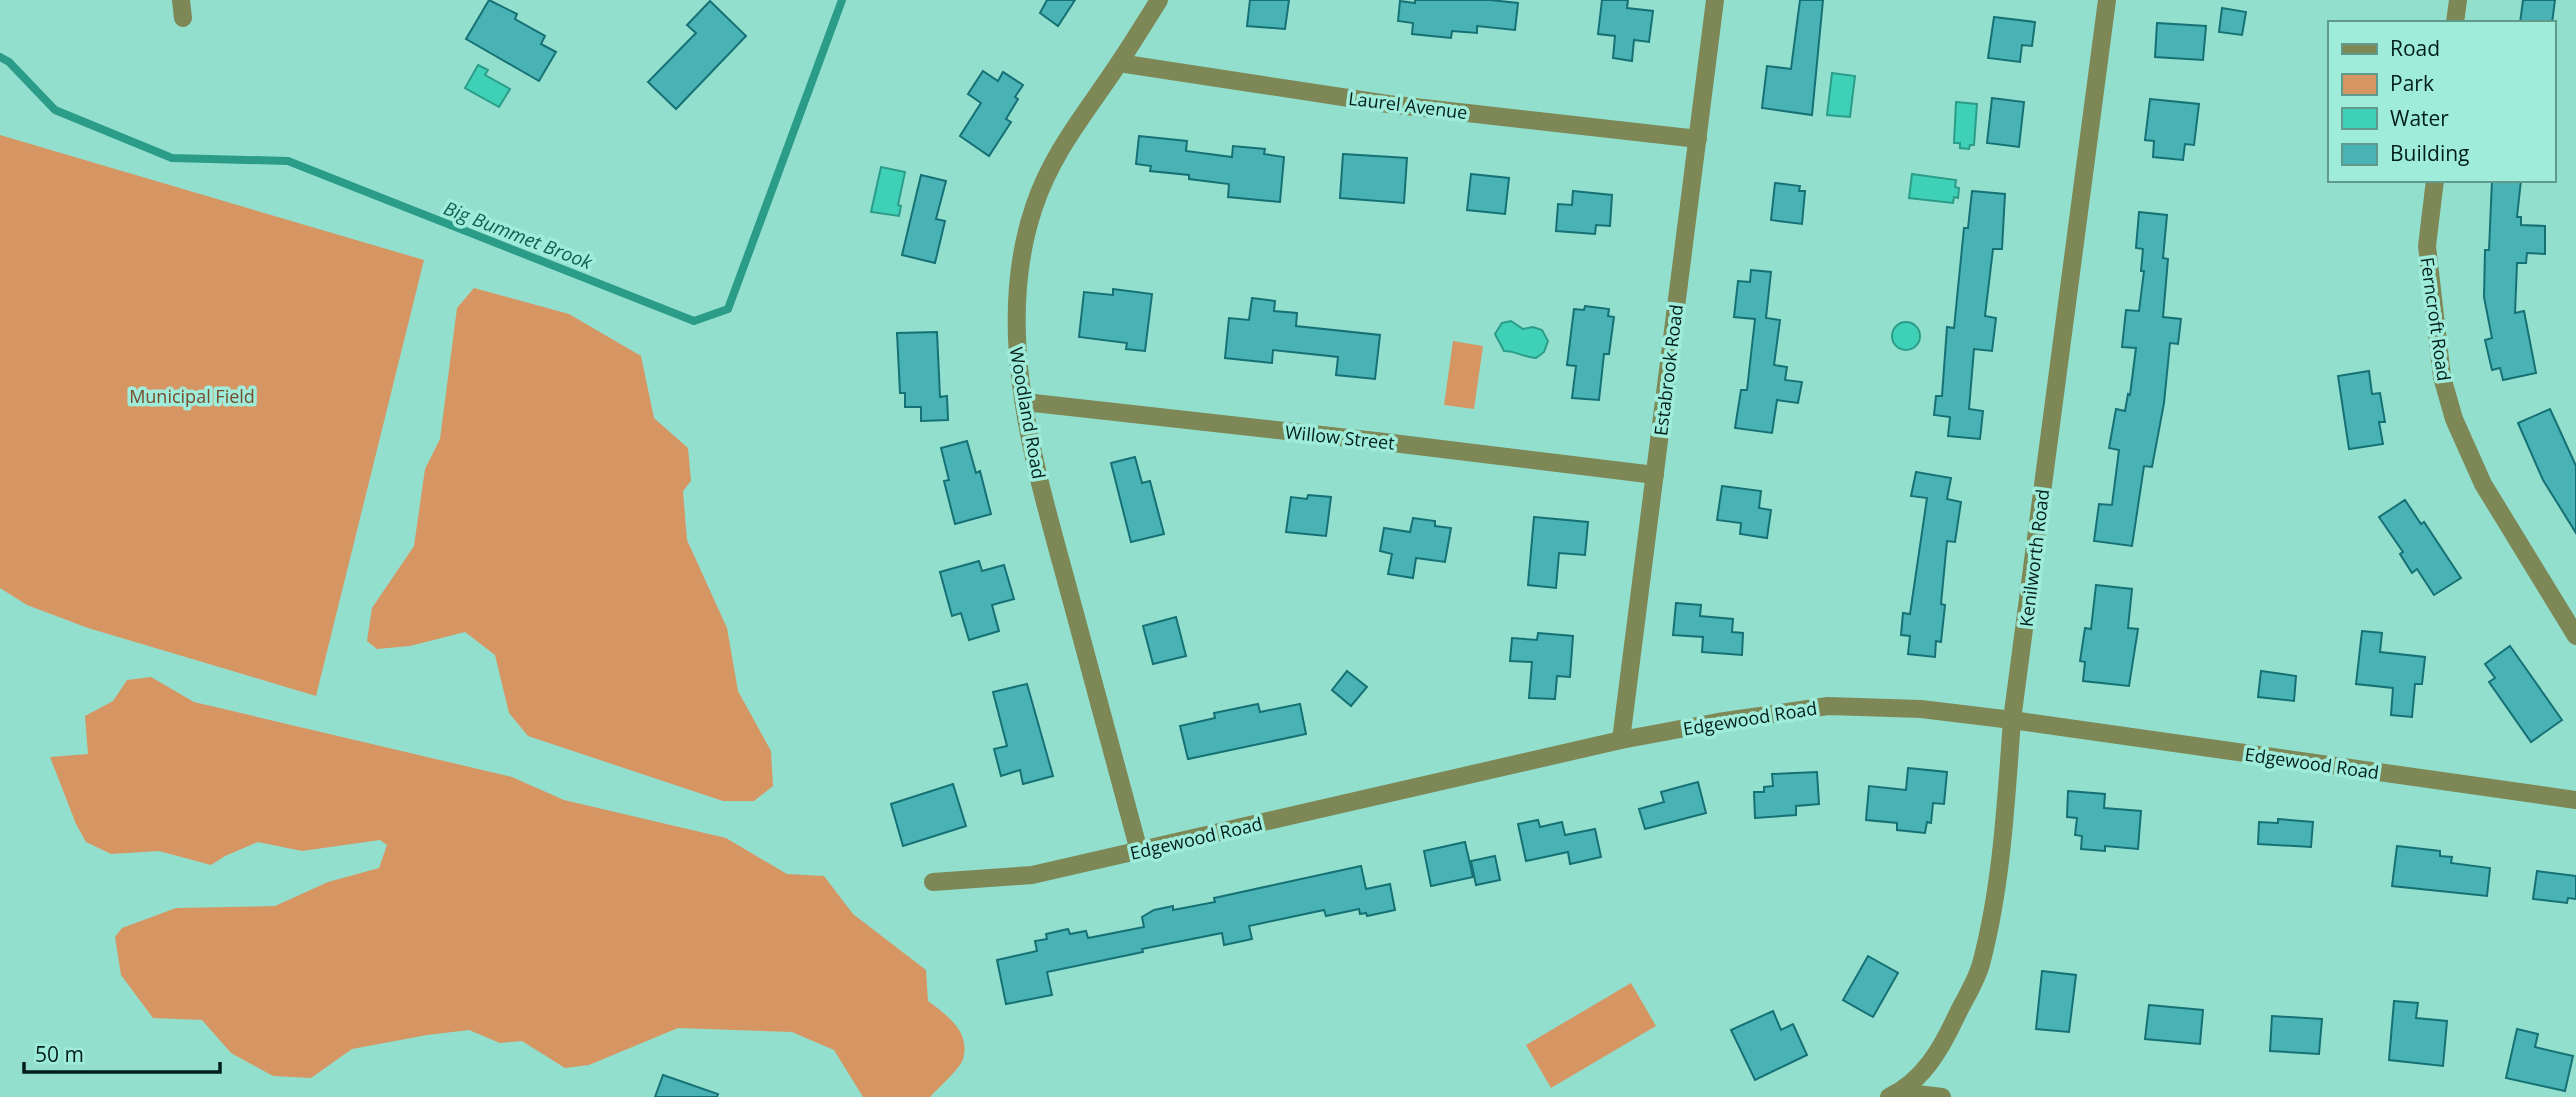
<svg xmlns="http://www.w3.org/2000/svg" width="2576" height="1097" font-family="'Open Sans',sans-serif">
	<style>
		.green { fill: #d69664 }
		.water { fill: #3ed1b8; stroke: #2b9c88; stroke-width: 2 }
		.lines { fill: none; stroke-linecap: round; stroke-linejoin: round }
		.stream { stroke: #2b9c88; stroke-width: 8 }
		.building { fill: #49b2b5; stroke: #167174; stroke-width: 2 }
		.minor { stroke: #7d8856; stroke-width: 18 }
		.labels { text-anchor: middle; dominant-baseline: central; stroke-width: 7; stroke-linejoin: round; paint-order: stroke }
		.street-label { font-size: 18px; fill: #001f19; stroke: #a0ecdb }
		.park-label { font-size: 18px; fill: #774c2a; stroke: #a0ecdb }
		.water-label { font-size: 19px; font-style: italic; fill: #0f6053; stroke: #a0ecdb }
	</style>
	<rect width="100%" height="100%" fill="#93dfce"/>
	<g class="green">
		<path d="M0,135L424,260L316,696L88,628L27,605L0,588Z"/>
		<path d="M474,288L569,314L641,356L654,418L688,448L691,481L683,491L687,540L727,628L738,691L771,751L773,786L754,801H723L528,736L509,713L495,655L465,632L410,646L377,649L367,641L372,608L414,546L425,469L440,439L457,308Z"/>
		<path d="M1453,341L1483,346L1474,409L1444,405Z"/>
		<path d="M151,677L194,702L512,777L564,800L726,838L787,874L824,876L853,914L926,970L928,1001C947,1015 971,1032 963,1059C960,1069 938,1088 930,1097H863L834,1050L792,1032L678,1028L589,1065L565,1068L522,1041L500,1043L469,1030L427,1035L352,1049L311,1078L273,1076L231,1053L202,1020L153,1018L121,975L115,937L122,928L176,908L275,906L328,882L379,868L387,845L380,840L302,851L258,842L225,856L211,865L159,851L111,854L86,842L76,824L50,757L88,754L85,716L113,701L127,680Z"/>
		<path d="M1631,983L1656,1026L1551,1088L1526,1045Z"/>
	</g>
	<g class="water">
		<path d="M478,65L488,70L485,75L510,89L499,107L465,88Z"/>
		<path d="M1832,73L1855,76L1850,117L1827,115Z"/>
		<path d="M1956,102L1977,104L1974,145H1970L1969,149L1960,148V143H1954Z"/>
		<path d="M881,167L905,172L898,205L901,206L899,216L871,212Z"/>
		<path d="M1912,174L1956,180L1955,187L1959,188L1958,198L1954,197L1953,203L1909,198Z"/>
		<path d="M1511,321L1523,329L1533,327L1542,330L1548,341L1544,352L1536,358C1523,357 1516,351 1504,351L1495,334L1502,323Z"/>
		<circle cx="1906" cy="336" r="14"/>
	</g>
	<g class="lines">
		<path class="stream" d="M0,57L9,62L55,110L172,158L288,161L694,321L728,309L842,0"/>
	</g>
	<g class="building">
		<path d="M489,0L517,14L515,19L545,36L541,44L556,52L539,81L466,39Z"/>
		<path d="M1047,0H1075L1058,26L1040,13Z"/>
		<path d="M1250,0H1289L1285,29L1247,26Z"/>
		<path d="M1415,0H1490L1518,3L1515,30L1477,26V33L1452,31L1451,38L1412,34L1413,23L1398,21L1400,1L1415,3Z"/>
		<path d="M1602,0H1628L1627,8L1653,11L1649,42L1634,40L1632,61L1613,58L1615,36L1598,34Z"/>
		<path d="M1800,0H1823L1812,115L1762,108L1767,66L1791,69Z"/>
		<path d="M2523,0H2555L2552,23H2520Z"/>
		<path d="M710,1L746,36L676,109L648,82L696,33L687,25Z"/>
		<path d="M2222,8L2246,12L2242,35L2219,32Z"/>
		<path d="M1994,17L2035,22L2032,46L2022,45L2020,62L1988,58Z"/>
		<path d="M2157,23L2206,26L2203,60L2155,57Z"/>
		<path d="M983,71L998,81L1003,72L1023,85L1015,97L1018,99L1006,119L1011,122L989,156L960,136L981,103L968,94Z"/>
		<path d="M1992,98L2024,102L2019,147L1987,143Z"/>
		<path d="M2150,99L2199,104L2194,145L2185,144L2183,160L2153,157L2154,141L2145,140Z"/>
		<path d="M1139,136L1187,141L1186,151L1232,157L1233,146L1265,149L1264,154L1284,157L1280,202L1228,197L1229,184L1189,179V175L1150,171L1151,166L1136,164Z"/>
		<path d="M1343,154L1407,158L1404,203L1340,198Z"/>
		<path d="M1471,174L1509,178L1505,214L1467,210Z"/>
		<path d="M921,175L946,181L936,219L945,221L935,263L902,255Z"/>
		<path d="M2492,180H2521L2517,217H2521V225L2545,226V254L2527,253L2526,263H2517L2515,313L2524,311L2536,373L2503,380L2500,368L2492,370L2485,340L2492,338L2484,297L2485,250H2489Z"/>
		<path d="M1775,183L1800,186L1799,191H1805L1802,224L1771,220Z"/>
		<path d="M1573,191L1612,195L1610,226L1596,225L1595,234L1556,231L1558,204L1572,205Z"/>
		<path d="M1972,191L2005,194L2002,249H1993L1985,316L1996,318L1992,351L1974,349L1969,409L1983,411L1980,439L1948,436L1950,417L1934,415L1936,396H1942L1947,327L1954,328L1964,228H1968Z"/>
		<path d="M2139,212L2167,215L2163,258L2168,259L2163,317L2181,319L2178,344L2170,343L2164,403L2152,467L2144,466L2132,546L2094,541L2099,504L2112,505L2119,450L2109,448L2116,409L2125,411L2128,394L2130,395L2136,348L2122,347L2126,310L2139,311L2144,271H2141L2143,249L2136,248Z"/>
		<path d="M1751,270L1771,272L1766,318L1780,320L1774,365L1787,367L1785,380L1802,382L1798,403L1777,400L1772,433L1735,428L1741,390H1747L1755,319L1734,317L1738,281L1750,282Z"/>
		<path d="M1113,289L1152,294L1145,351L1126,349L1127,343L1079,337L1084,292L1113,295Z"/>
		<path d="M1252,298L1275,301L1274,311L1297,313L1296,326L1380,335L1375,379L1336,375L1338,357L1273,350L1272,363L1225,358L1229,318L1249,320Z"/>
		<path d="M1585,306L1609,309L1608,316L1614,317L1609,354H1604L1599,400L1572,398L1576,366L1567,365L1574,309L1584,310Z"/>
		<path d="M937,332L940,397L947,396L948,420L921,421V407H905V393H900L897,333Z"/>
		<path d="M2369,371L2372,394L2380,393L2385,422H2379L2383,444L2349,449L2338,376Z"/>
		<path d="M2550,409L2576,466V533L2543,480L2518,423Z"/>
		<path d="M967,441L976,473L980,471L991,514L955,524L944,481L949,480L941,448Z"/>
		<path d="M1135,457L1142,483L1150,481L1164,534L1131,542L1111,463Z"/>
		<path d="M1916,472L1951,478L1947,499L1961,502L1955,542L1947,541L1941,604L1945,605L1941,642L1936,641L1935,657L1908,654L1910,636L1901,635L1903,613L1910,614L1927,498L1911,496Z"/>
		<path d="M1722,486L1761,491L1759,508L1771,510L1767,538L1740,534L1741,523L1717,520Z"/>
		<path d="M1308,495L1331,497L1326,536L1286,532L1291,497L1307,499Z"/>
		<path d="M2405,500L2421,524L2424,522L2461,578L2434,595L2417,569L2412,573L2400,554L2403,552L2379,517Z"/>
		<path d="M1534,517L1588,522L1585,555L1559,553L1556,588L1528,585Z"/>
		<path d="M1413,518L1435,521V526L1451,528L1445,562L1416,558L1413,578L1388,574L1392,554L1380,551L1384,528L1410,532Z"/>
		<path d="M979,561L982,571L1004,565L1014,599L992,605L999,631L969,640L961,613L952,616L940,572Z"/>
		<path d="M2096,585L2132,589L2128,628L2138,629L2129,686L2083,681L2085,662L2080,661L2085,628L2091,629Z"/>
		<path d="M1676,603L1701,605L1700,616L1733,619L1732,632L1743,633L1742,655L1702,652L1703,637L1673,635Z"/>
		<path d="M1176,617L1186,656L1153,664L1143,626Z"/>
		<path d="M2362,631L2382,633L2380,652L2425,657L2422,684H2415L2412,717L2391,715L2393,688L2356,684Z"/>
		<path d="M1538,633L1573,636L1570,677L1557,676L1555,699L1529,698L1532,662L1510,661L1512,638L1537,640Z"/>
		<path d="M2510,646L2562,720L2531,742L2489,682L2495,678L2485,664Z"/>
		<path d="M1347,671L1367,687L1351,706L1332,690Z"/>
		<path d="M2261,671L2296,676L2294,701L2258,697Z"/>
		<path d="M1027,684L1053,776L1023,784L1020,770L1001,776L994,749L1007,746L993,692Z"/>
		<path d="M1258,704L1260,712L1300,704L1306,734L1188,759L1180,726L1215,718L1214,713Z"/>
		<path d="M1908,768L1947,772L1944,804L1933,803L1931,823L1927,822L1925,833L1897,830V823L1866,820L1869,786L1906,790Z"/>
		<path d="M1817,772L1819,804L1796,806V815L1755,818L1754,792H1764V787L1773,786L1772,774Z"/>
		<path d="M1698,782L1706,813L1645,829L1639,809L1664,802L1661,792Z"/>
		<path d="M953,784L966,826L903,846L891,804Z"/>
		<path d="M2068,791L2105,794L2104,808L2141,811L2138,849L2105,846V851L2081,849L2082,836L2075,835L2077,818L2067,817Z"/>
		<path d="M2278,819L2313,822L2311,847L2258,844L2259,822L2278,823Z"/>
		<path d="M1538,820L1540,827L1562,822L1565,835L1595,829L1601,857L1570,864L1568,852L1526,861L1518,824Z"/>
		<path d="M1465,842L1473,877L1431,886L1424,851Z"/>
		<path d="M2397,846L2440,851V856L2452,857L2451,863L2490,868L2487,896L2392,886Z"/>
		<path d="M1495,856L1500,880L1476,885L1471,861Z"/>
		<path d="M1361,866L1366,889L1390,884L1395,910L1367,916L1366,913L1360,914L1359,909L1326,916L1324,910L1249,926L1252,939L1224,945L1222,933L1142,949L1143,952L1047,972L1052,995L1006,1004L997,960L1037,951L1035,941L1047,939L1046,934L1068,929L1070,934L1086,931L1088,938L1144,927L1142,917L1154,910L1173,906V910L1215,902L1214,898Z"/>
		<path d="M2537,871L2576,876V899L2568,898L2567,903L2533,899Z"/>
		<path d="M1868,956L1898,973L1873,1017L1843,1000Z"/>
		<path d="M2042,971L2076,975L2069,1032L2036,1029Z"/>
		<path d="M2394,1001L2418,1003L2416,1018L2447,1021L2443,1066L2389,1060Z"/>
		<path d="M2149,1005L2203,1010L2200,1044L2145,1039Z"/>
		<path d="M1773,1011L1781,1030L1793,1024L1807,1055L1755,1080L1731,1030Z"/>
		<path d="M2272,1016L2322,1019L2319,1054L2270,1051Z"/>
		<path d="M2517,1029L2538,1034L2535,1047L2573,1056L2565,1091L2506,1078Z"/>
		<path d="M663,1075L718,1094L717,1097H655Z"/>
	</g>
	<g class="lines">
		<g class="minor">
			<path d="M181,0L183,18"/>
			<path d="M2455,23L2458,0"/>
			<path d="M1119,63L1388,104L1698,139"/>
			<path d="M2435,180L2427,246L2442,377L2454,419L2483,484L2576,636"/>
			<path d="M1025,402L1376,441L1655,475"/>
			<path d="M1621,740L1715,0"/>
			<path d="M1139,851C1116,766 1093,681 1070,595C1037,472 991,334 1034,207C1052,152 1088,110 1119,63C1133,42 1146,21 1159,0"/>
			<path d="M933,882L1032,875L1621,740L1718,722L1828,706L1921,709L2012,720L2576,800"/>
			<path d="M1900,1092L1942,1097"/>
			<path d="M1889,1097C1923,1081 1941,1049 1956,1017C1964,1000 1976,982 1981,964C2002,885 2006,801 2012,720L2107,0"/>
		</g>
	</g>
	<g class="labels">
		<g class="street-label">
			<text transform="translate(1408 105) rotate(7)">Laurel Avenue</text>
			<text transform="translate(2436 319) rotate(82)">Ferncroft Road</text>
			<text transform="translate(1668 370) rotate(-83)">Estabrook Road</text>
			<text transform="translate(1028 413) rotate(80)">Woodland Road</text>
			<text transform="translate(1340 437) rotate(6)">Willow Street</text>
			<text transform="translate(2034 558) rotate(-83)">Kenilworth Road</text>
			<text transform="translate(1750 718) rotate(-9)">Edgewood Road</text>
			<text transform="translate(2312 763) rotate(8)">Edgewood Road</text>
			<text transform="translate(1196 838) rotate(-13)">Edgewood Road</text>
		</g>
		<g class="park-label">
			<text x="192" y="396">Municipal Field</text>
		</g>
		<g class="water-label">
			<text transform="translate(518 235) rotate(21)">Big Bummet Brook</text>
		</g>
	</g>
	<rect x="2328" y="21" width="228" height="161" fill="#a0ecdb" stroke="#609a8d" stroke-width="2"/>
	<rect x="2342" y="44" width="35" height="10" fill="#7d8856" stroke="#609a8d" stroke-width="2"/>
	<text x="2390" y="56" font-size="21" fill="#001f19">Road</text>
	<rect x="2342" y="74" width="35" height="21" fill="#d69664" stroke="#609a8d" stroke-width="2"/>
	<text x="2390" y="91" font-size="21" fill="#001f19">Park</text>
	<rect x="2342" y="108" width="35" height="21" fill="#3ed1b8" stroke="#609a8d" stroke-width="2"/>
	<text x="2390" y="126" font-size="21" fill="#001f19">Water</text>
	<rect x="2342" y="144" width="35" height="21" fill="#49b2b5" stroke="#609a8d" stroke-width="2"/>
	<text x="2390" y="161" font-size="21" fill="#001f19">Building</text>
	<path d="M24 1062v10h196v-10" fill="none" stroke="#001f19" stroke-width="3.5"/>
	<text x="35" y="1062" font-size="21" fill="#001f19" stroke="#a0ecdb" stroke-width="5" paint-order="stroke">50 m</text>
</svg>
